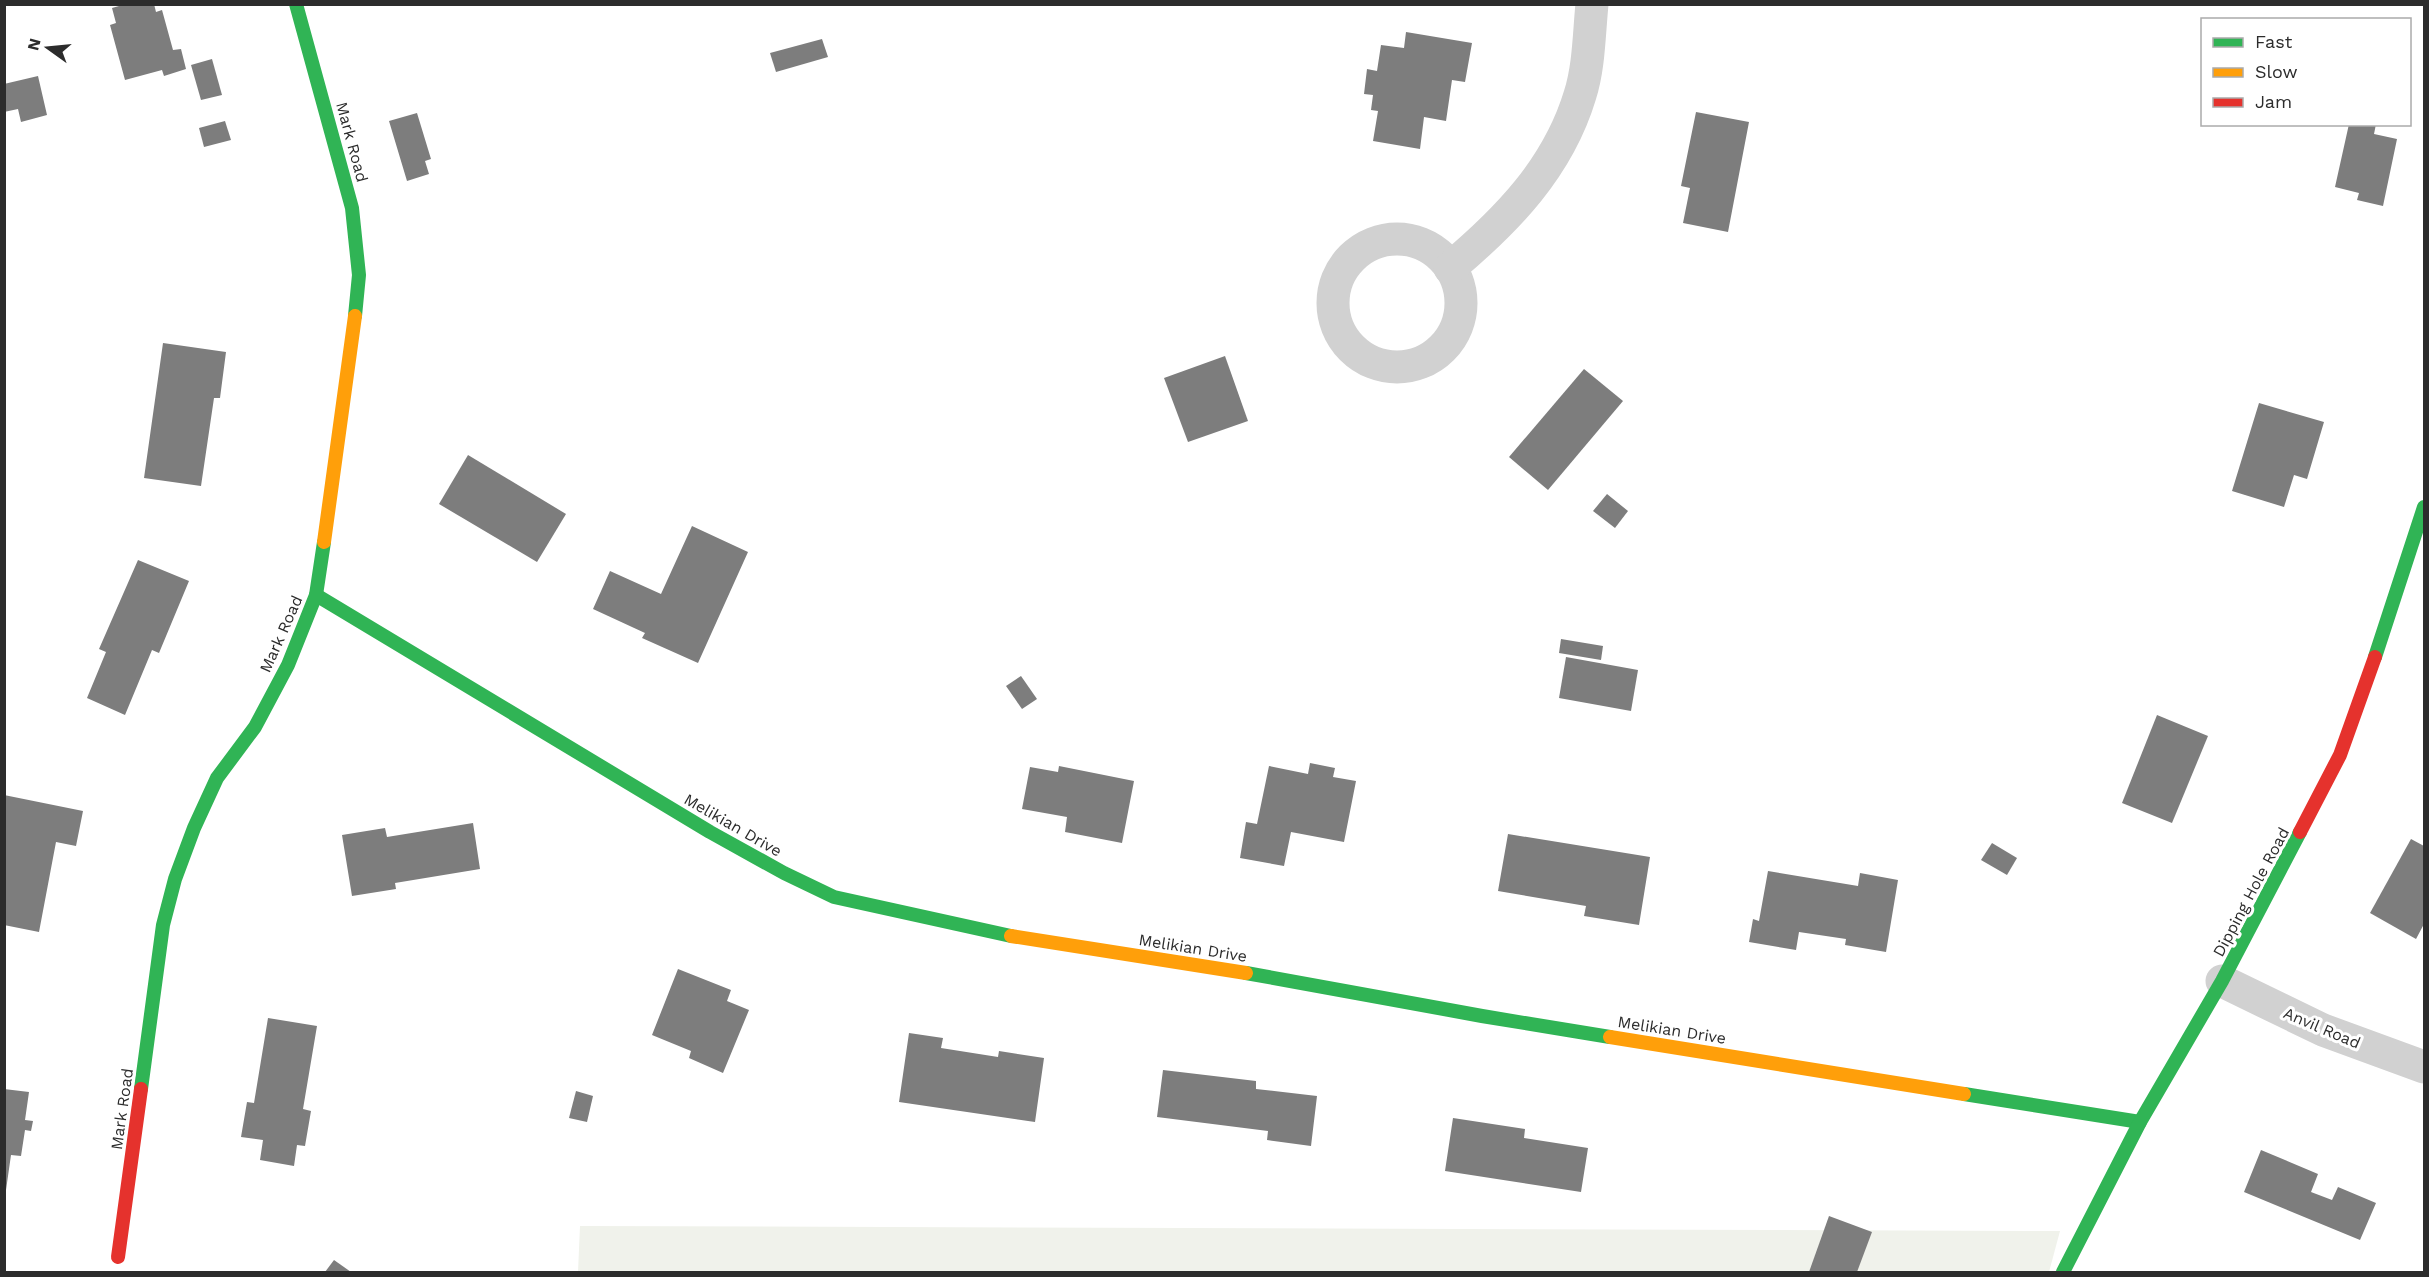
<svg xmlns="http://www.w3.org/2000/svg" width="2429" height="1277" font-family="'Work Sans',sans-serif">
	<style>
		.green { fill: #f0f2eb }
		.building { fill: #7d7d7d }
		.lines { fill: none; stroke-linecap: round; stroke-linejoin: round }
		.street { stroke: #d1d1d1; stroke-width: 33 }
		.fast { stroke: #30b455; stroke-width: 14 }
		.slow { stroke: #ff9f0a; stroke-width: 14 }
		.jam { stroke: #e5322d; stroke-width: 14 }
		.labels { text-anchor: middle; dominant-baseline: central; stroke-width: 6; stroke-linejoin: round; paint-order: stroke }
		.street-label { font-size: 16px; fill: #2c2c2c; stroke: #fff }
	</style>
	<rect width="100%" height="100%" fill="#fff"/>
	<path class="green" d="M580,1226L2060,1231L2049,1272H578Z"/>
	<g class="building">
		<path d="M126,4H154L156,12L162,10L173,50L181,49L186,69L164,76L162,70L125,80L110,25L116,23L112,8Z"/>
		<path d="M1406,32L1472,43L1465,82L1452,80L1446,121L1424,117L1420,149L1373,141L1378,111L1371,110L1373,95L1364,94L1367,69L1377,71L1381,45L1404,48Z"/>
		<path d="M822,39L828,57L776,72L770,53Z"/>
		<path d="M212,59L222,95L201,100L191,65Z"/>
		<path d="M38,76L47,115L21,122L18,109L4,112V84Z"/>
		<path d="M1696,112L1749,122L1728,232L1683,223L1690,188L1681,186Z"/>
		<path d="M417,113L431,159L425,161L429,174L407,181L389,121Z"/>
		<path d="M225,121L231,140L204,147L199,128Z"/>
		<path d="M2349,124H2376L2374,134L2397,139L2383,206L2357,200L2359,193L2335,187Z"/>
		<path d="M163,343L226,352L220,398H214L201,486L144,478Z"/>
		<path d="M1225,356L1248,421L1188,442L1164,378Z"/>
		<path d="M1584,369L1623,401L1548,490L1509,457Z"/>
		<path d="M2259,403L2324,422L2307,479L2294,475L2284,507L2232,491Z"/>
		<path d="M468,455L566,514L537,562L439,504Z"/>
		<path d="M1607,494L1628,511L1615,528L1593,511Z"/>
		<path d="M692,526L748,552L698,663L642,638L645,633L593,609L610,571L661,594Z"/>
		<path d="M138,560L189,581L159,653L152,650L125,715L87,698L106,652L99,649Z"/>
		<path d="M1561,639L1603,646L1601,660L1559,653Z"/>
		<path d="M1566,657L1638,670L1631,711L1559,698Z"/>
		<path d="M1021,676L1037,699L1022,709L1006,686Z"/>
		<path d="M2157,715L2208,736L2172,823L2122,803Z"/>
		<path d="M1310,763L1335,768L1333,777L1356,781L1344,842L1291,832L1284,866L1240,858L1246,822L1257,824L1269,766L1308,774Z"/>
		<path d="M1059,766L1134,781L1122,843L1065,832L1067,817L1022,809L1030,767L1058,772Z"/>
		<path d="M4,795L83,811L76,846L56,842L39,932L4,925Z"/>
		<path d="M473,823L480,869L395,883L396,889L352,896L342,835L385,828L387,837Z"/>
		<path d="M1508,834L1650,857L1639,925L1584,916L1586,906L1498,891Z"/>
		<path d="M2411,839L2424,846V924L2416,939L2370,913Z"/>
		<path d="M1992,843L2017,858L2007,875L1981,860Z"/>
		<path d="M1768,871L1858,886L1860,873L1898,880L1886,952L1845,945L1846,939L1799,932L1796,950L1749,942L1753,919L1759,921Z"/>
		<path d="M678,969L731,990L727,1001L749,1010L723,1073L689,1058L691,1051L652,1035Z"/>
		<path d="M268,1018L317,1026L303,1109L311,1111L305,1146L297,1145L294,1166L260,1160L263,1140L241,1137L247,1102L254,1103Z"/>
		<path d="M909,1033L943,1038L941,1048L998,1057L999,1051L1044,1058L1035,1122L899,1102Z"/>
		<path d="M1163,1070L1256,1081V1089L1317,1096L1311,1146L1267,1140L1268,1131L1157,1117Z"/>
		<path d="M4,1089L29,1092L25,1120L33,1121L31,1131L25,1130L21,1156L11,1155L6,1190Z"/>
		<path d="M576,1091L593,1096L587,1122L569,1118Z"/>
		<path d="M1453,1118L1525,1129L1524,1138L1588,1148L1581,1192L1445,1171Z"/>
		<path d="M2261,1150L2318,1174L2311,1192L2332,1200L2338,1187L2376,1203L2360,1240L2244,1192Z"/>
		<path d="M1829,1216L1872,1232L1857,1272H1809Z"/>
		<path d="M334,1260L351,1272H325Z"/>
	</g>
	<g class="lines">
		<g class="street">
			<circle cx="1397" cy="303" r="64"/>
			<path d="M1450,268C1507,220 1558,168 1580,95C1589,67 1589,34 1592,4"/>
			<path d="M2222,981L2323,1030L2424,1067"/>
		</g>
		<g class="fast">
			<path d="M296,4L352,208L359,275L355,316"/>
			<path d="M316,595L710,832L784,873L834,897L1011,936"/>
			<path d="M2375,657L2424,507"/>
			<path d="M1246,973L1482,1016L1610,1037"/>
			<path d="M141,1089L163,925L175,879L194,828L217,778L255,727L288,665L316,595L324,542"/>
			<path d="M1964,1094L2140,1122"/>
			<path d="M2063,1272L2140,1122L2222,981L2300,832"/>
		</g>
		<g class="slow">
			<path d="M324,542L355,316"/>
			<path d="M1011,936L1246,973"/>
			<path d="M1610,1037L1964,1094"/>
		</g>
		<g class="jam">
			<path d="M2300,832L2340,755L2375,657"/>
			<path d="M118,1257L141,1089"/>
		</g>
	</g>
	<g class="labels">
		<g class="street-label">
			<text transform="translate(352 142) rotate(75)">Mark Road</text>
			<text transform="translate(281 634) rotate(-66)">Mark Road</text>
			<text transform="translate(733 825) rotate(30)">Melikian Drive</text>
			<text transform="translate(2251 892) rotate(-62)">Dipping Hole Road</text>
			<text transform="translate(1193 948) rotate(9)">Melikian Drive</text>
			<text transform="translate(2322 1028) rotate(23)">Anvil Road</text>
			<text transform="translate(1672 1030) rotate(9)">Melikian Drive</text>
			<text transform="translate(122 1109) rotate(-82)">Mark Road</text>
		</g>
	</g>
	<rect width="2429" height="1277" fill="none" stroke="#2c2c2c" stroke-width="12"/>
	<rect x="2201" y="18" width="210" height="108" fill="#ffffff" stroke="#ababab" stroke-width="1.5"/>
	<rect x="2213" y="38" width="30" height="9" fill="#30b455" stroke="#ababab" stroke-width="1.5"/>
	<text x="2255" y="48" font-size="18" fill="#2c2c2c">Fast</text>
	<rect x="2213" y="68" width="30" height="9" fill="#ff9f0a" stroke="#ababab" stroke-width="1.5"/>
	<text x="2255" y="78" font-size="18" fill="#2c2c2c">Slow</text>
	<rect x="2213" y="98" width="30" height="9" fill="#e5322d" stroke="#ababab" stroke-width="1.5"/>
	<text x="2255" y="108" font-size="18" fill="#2c2c2c">Jam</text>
	<g transform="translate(48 48) rotate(285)" stroke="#ffffff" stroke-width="4.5" paint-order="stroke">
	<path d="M0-4.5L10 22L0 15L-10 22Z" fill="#2c2c2c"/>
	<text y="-9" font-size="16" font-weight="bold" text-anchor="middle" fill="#2c2c2c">N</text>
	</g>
</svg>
